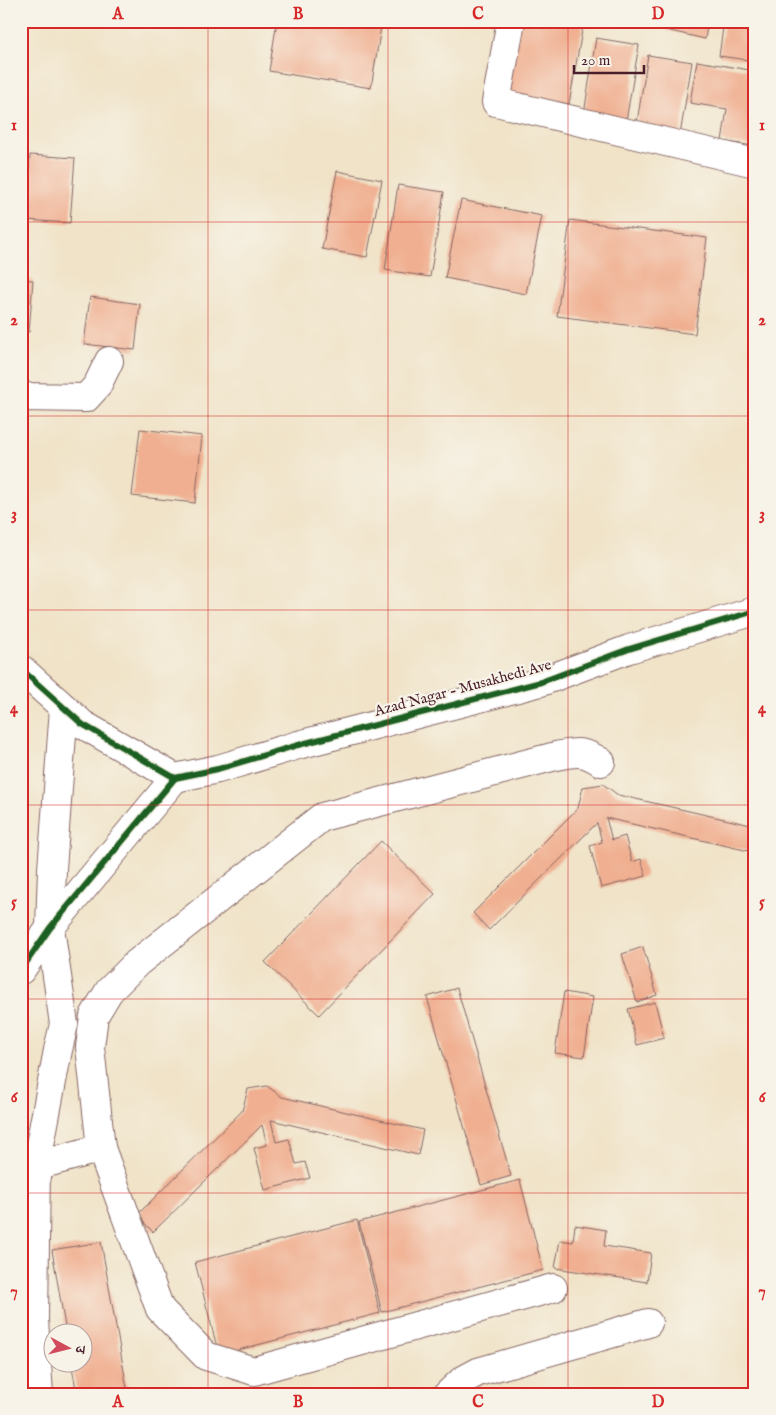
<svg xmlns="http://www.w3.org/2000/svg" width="776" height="1415" font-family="'IM FELL English','Noto Serif Devanagari',serif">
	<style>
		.building { fill: #f0af90 }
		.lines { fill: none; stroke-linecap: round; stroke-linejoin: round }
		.minor-casing { stroke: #846462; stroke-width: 30 }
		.minor { stroke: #fff; stroke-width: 28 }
		.cycleway-casing { stroke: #f7f3e8; stroke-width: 9 }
		.cycleway { stroke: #1b5e20; stroke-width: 6 }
		.grid { fill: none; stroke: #d62828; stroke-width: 1; stroke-opacity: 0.55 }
		.labels { text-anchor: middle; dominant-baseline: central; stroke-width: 4.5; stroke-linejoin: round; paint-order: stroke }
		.street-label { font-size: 15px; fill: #4a1f2b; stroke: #f7f3e8 }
		.neatline { fill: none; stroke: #d62828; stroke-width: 2 }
		.grid-label { font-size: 16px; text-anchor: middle; font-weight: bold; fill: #d62828 }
	</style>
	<rect width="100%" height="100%" fill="#f7f3e8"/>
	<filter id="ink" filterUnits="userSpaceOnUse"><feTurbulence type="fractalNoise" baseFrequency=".02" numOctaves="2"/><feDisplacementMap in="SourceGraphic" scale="10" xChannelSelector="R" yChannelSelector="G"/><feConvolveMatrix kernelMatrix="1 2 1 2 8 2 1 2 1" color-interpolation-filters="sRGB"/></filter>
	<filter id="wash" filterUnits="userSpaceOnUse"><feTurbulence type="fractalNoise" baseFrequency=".0096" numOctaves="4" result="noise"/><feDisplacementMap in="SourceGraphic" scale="20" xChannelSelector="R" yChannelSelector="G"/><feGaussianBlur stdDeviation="1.12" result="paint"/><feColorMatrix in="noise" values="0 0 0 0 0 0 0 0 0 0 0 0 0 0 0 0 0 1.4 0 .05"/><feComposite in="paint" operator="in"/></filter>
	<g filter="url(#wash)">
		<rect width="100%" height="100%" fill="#f0e3c8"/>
		<g id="blocks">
			<g class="building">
				<path d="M277,21H382L371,88L269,71Z"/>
				<path d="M518,21H561L583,25L569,104L506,93Z"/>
				<path d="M627,21H708L705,39Z"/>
				<path d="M724,21H755V61L719,56Z"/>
				<path d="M596,38L639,45L626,121L584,114Z"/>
				<path d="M648,55L692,62L680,135L636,128Z"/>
				<path d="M697,61L755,71V134L753,146L722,141L727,109L690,103Z"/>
				<path d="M30,155L75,158L70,223L25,220Z"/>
				<path d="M337,171L382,180L367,257L322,249Z"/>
				<path d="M398,185L444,192L430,277L385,270Z"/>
				<path d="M461,200L542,216L526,294L445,278Z"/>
				<path d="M570,220L707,238L695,334L557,316Z"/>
				<path d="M21,279L33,280L29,332L21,331Z"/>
				<path d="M90,297L140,304L135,350L84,344Z"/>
				<path d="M140,429L202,436L195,503L132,496Z"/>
				<path d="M603,784L618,795L755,826L753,852L606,818L612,840L625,836L632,862L641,859L646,876L601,888L590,846L602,842L597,823L489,930L473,913L578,808L583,787Z"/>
				<path d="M381,841L435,894L319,1015L265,962Z"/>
				<path d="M643,947L657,995L637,1002L622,954Z"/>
				<path d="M457,988L511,1176L481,1185L427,997Z"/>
				<path d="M564,992L593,997L584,1057L555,1053Z"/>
				<path d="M655,1002L664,1038L637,1045L628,1009Z"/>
				<path d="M267,1086L282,1097L423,1130L418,1155L271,1120L276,1142L289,1139L296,1164L305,1162L310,1178L265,1190L254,1148L267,1145L262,1125L153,1232L137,1215L242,1111L248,1089Z"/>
				<path d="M520,1180L543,1270L382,1312L359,1222Z"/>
				<path d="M357,1220L380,1313L219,1355L195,1262Z"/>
				<path d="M575,1225L606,1230L604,1246L651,1253L647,1282L555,1268L560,1240L573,1242Z"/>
				<path d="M101,1242L128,1394H77L71,1362H82V1332H66L52,1250Z"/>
			</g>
		</g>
	</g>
	<g filter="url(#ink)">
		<use href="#blocks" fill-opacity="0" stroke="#846462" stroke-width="1"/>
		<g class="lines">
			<defs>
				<g id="minor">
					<path d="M511,21L496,102L755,163"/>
					<path d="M21,397L86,398L97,386L109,361"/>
					<path d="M21,669L82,724L175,778L218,769L298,745L541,682L629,649L755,611"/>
					<path d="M21,970L50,928L175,778"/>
					<path d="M36,1166L101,1148"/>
					<path d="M553,1288L254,1371L206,1356L160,1309L101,1148L90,1047L94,1016L109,991L137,963L322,817L556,756C576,752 583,750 601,762"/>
					<path d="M39,1394L34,1320L36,1166L58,1050L64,1024L50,928L52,869L64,708"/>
					<path d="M448,1394L463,1380L478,1372L648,1323"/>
				</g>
			</defs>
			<use href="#minor" class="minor-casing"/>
			<use href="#minor" class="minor"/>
			<defs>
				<g id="cycleway">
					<path d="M21,669L82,724L175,778L218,769L298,745L541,682L629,649L755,611"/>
					<path d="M21,970L50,928L175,778"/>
				</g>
			</defs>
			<use href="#cycleway" class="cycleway-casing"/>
			<use href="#cycleway" class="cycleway"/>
		</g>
	</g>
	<path class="grid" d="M208,21V1394M388,21V1394M568,21V1394M21,222H755M21,416H755M21,610H755M21,805H755M21,999H755M21,1193H755"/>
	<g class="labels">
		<g class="street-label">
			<text transform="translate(463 688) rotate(-15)">Azad Nagar - Musakhedi Ave</text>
		</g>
	</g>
	<rect width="776" height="1415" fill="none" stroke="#f7f3e8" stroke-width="55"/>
	<g transform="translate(68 1348) rotate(97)"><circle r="24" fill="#f7f3e8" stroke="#b29e9c"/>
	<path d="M0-4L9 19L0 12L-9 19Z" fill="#d1495b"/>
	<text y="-8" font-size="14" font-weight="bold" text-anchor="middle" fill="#4a1f2b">उ</text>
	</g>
	<path d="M574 65v8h70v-8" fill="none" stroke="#4a1f2b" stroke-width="2.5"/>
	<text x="581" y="65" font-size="15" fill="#4a1f2b" stroke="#f7f3e8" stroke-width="4" paint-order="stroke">20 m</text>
	<rect x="28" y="28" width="720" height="1360" class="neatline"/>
	<g class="grid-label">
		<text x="118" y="19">A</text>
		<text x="298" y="19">B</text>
		<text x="478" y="19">C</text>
		<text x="658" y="19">D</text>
		<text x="14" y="130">1</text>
		<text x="762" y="130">1</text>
		<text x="14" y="325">2</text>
		<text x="762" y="325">2</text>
		<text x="14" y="519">3</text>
		<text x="762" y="519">3</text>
		<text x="14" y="713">4</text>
		<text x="762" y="713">4</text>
		<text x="14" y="907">5</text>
		<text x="762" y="907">5</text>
		<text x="14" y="1102">6</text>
		<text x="762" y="1102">6</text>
		<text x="14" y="1296">7</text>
		<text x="762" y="1296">7</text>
		<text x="118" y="1407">A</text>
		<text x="298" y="1407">B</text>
		<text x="478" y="1407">C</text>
		<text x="658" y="1407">D</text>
	</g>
</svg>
